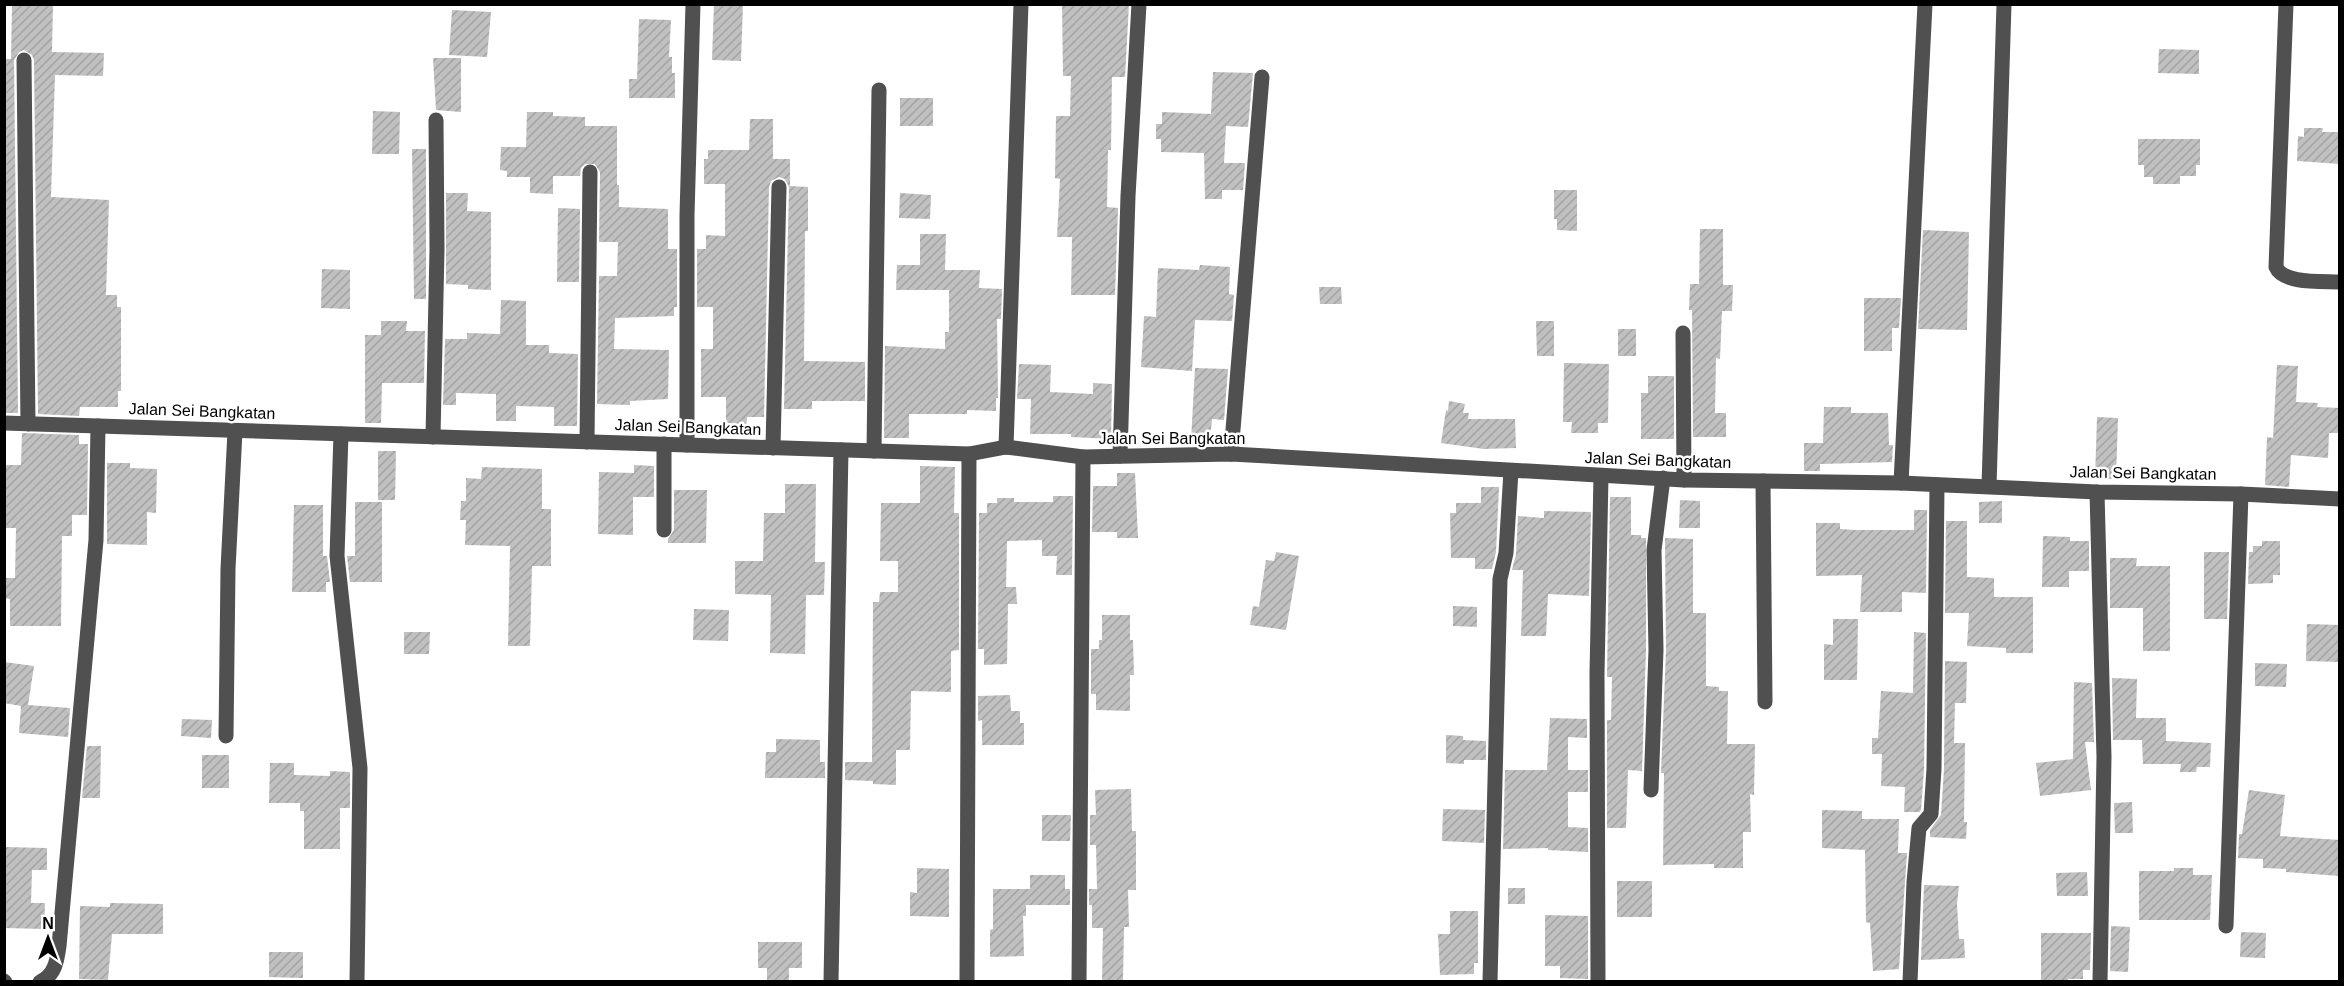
<svg xmlns="http://www.w3.org/2000/svg" width="2344" height="986" font-family="Helvetica,sans-serif">
	<style>
		.building { fill: url(#building-hatch) }
		.lines { fill: none; stroke-linecap: round; stroke-linejoin: round }
		.minor { stroke: #505050; stroke-width: 15 }
		.labels { text-anchor: middle; dominant-baseline: central; stroke-width: 5; stroke-linejoin: round; paint-order: stroke }
		.street-label { font-size: 16px; fill: #000; stroke: #fff }
	</style>
	<defs>
		<pattern id="building-hatch" width="6" height="6" patternUnits="userSpaceOnUse" patternTransform="scale(1.5)"><rect width="6" height="6" fill="#c0c0c0"/><path d="M-1 1l2-2M0 6l6-6M5 7l2-2" fill="none" stroke="#a3a3a3"/></pattern>
	</defs>
	<rect width="100%" height="100%" fill="#fff"/>
	<g class="building">
		<path d="M12,4H53L52,52L104,53L103,76L55,75L51,197L109,200L106,295H117V307H121V391H118V407H80L79,416L38,414L34,60L32,55L24,50L19,52L14,60L18,413H4V59H11Z"/>
		<path d="M714,4H743L741,61L712,60Z"/>
		<path d="M1062,4H1129L1125,77H1112L1111,150H1108L1107,207L1118,208L1115,295H1071L1072,237H1057L1060,179L1055,178L1056,116H1070L1071,76H1063Z"/>
		<path d="M452,10L491,12L487,57L449,55Z"/>
		<path d="M639,19L671,20L669,57H672V73H675V98H629V79H637Z"/>
		<path d="M2159,49L2199,50V74L2158,73Z"/>
		<path d="M433,58H461V112L436,110Z"/>
		<path d="M1213,72L1253,73L1248,127L1226,126L1224,163H1245L1243,190H1222V199H1205L1204,153L1161,152V139H1156V124H1162V112L1211,114Z"/>
		<rect x="900" y="98" width="33" height="28"/>
		<path d="M373,111L400,112L399,154H372Z"/>
		<path d="M527,112H553V116L585,117V126H617V185H619V207L668,209V249H677V307H674V316L615,318L614,349L669,350L668,399L630,401V405L597,404L599,276H617L618,242H599L600,172L595,164H585L581,168L580,176H553V194L530,193V177H507V171L500,170L501,147H526Z"/>
		<path d="M750,119H773V159H790V186L808,187V231H805L804,361L865,362V401H812V409H784L789,187L785,179L779,177L771,181L769,187L764,417H747L746,430H726V397H701V349H713V307H697V249H706V235L725,236V184H704V159H708V150H749Z"/>
		<path d="M2304,128H2323L2322,132H2340V164L2297,161L2298,136L2304,137Z"/>
		<path d="M2138,139H2200V165H2196V176H2180V184H2153V177H2144V165H2138Z"/>
		<path d="M412,149H426V299H414Z"/>
		<path d="M1554,190H1577V231L1557,230V219H1554Z"/>
		<path d="M446,193H468L467,211L491,212V290L468,289V285L446,284Z"/>
		<path d="M900,193L931,195L930,219L899,218Z"/>
		<path d="M558,208L580,209L579,282H557Z"/>
		<path d="M1700,229H1723V285H1733L1732,311H1722L1720,359L1716,358L1715,413H1726V437H1693L1692,310H1689L1690,284H1699Z"/>
		<path d="M1923,230L1969,232L1967,330L1918,329Z"/>
		<path d="M920,234H946L945,270H980L979,288L1002,289L1001,319H997L998,398H996V411L967,410V414H909V438H884L885,346L945,349V332H949V290H896L897,265H920Z"/>
		<path d="M1200,265L1230,267L1229,294L1234,295L1232,321L1195,320L1192,371L1141,367L1144,316L1156,317L1158,268L1199,270Z"/>
		<path d="M322,269L350,270V309L321,308Z"/>
		<path d="M1319,287H1341L1342,304H1320Z"/>
		<path d="M1864,298H1901L1899,328H1892V351H1864Z"/>
		<path d="M501,300L526,301V345H549V353L578,354L577,426H554V407L516,406V421H496V394L456,393V405H443L445,339H467V333L500,334Z"/>
		<path d="M381,321H407L406,331H425L424,383H382L381,423H365V335H381Z"/>
		<path d="M1536,321H1554V356H1537Z"/>
		<rect x="1618" y="329" width="18" height="27"/>
		<path d="M1564,363L1609,364L1608,423H1598V433H1571L1572,422H1563Z"/>
		<path d="M1019,364L1051,365L1050,392L1093,394V383L1112,384L1111,439L1071,437V434H1030L1031,399H1017Z"/>
		<path d="M2277,365L2298,366L2296,402L2318,403L2317,407L2340,408V433H2329L2328,458L2291,455L2289,487L2265,485L2267,437L2273,438Z"/>
		<path d="M1195,368L1228,369L1224,420L1212,419L1210,442L1191,441Z"/>
		<path d="M1648,376H1674V439H1641V393H1648Z"/>
		<path d="M1449,401L1465,404L1463,413H1469L1468,419H1515L1516,448L1484,449L1441,443L1446,410L1448,411Z"/>
		<path d="M1824,407H1851V413H1888L1889,445H1893L1892,462L1820,464V471H1804V443H1823Z"/>
		<path d="M2097,417L2118,418L2116,479H2095Z"/>
		<path d="M22,433L79,435V444H88L87,515H72V536H62L61,626H10V599L4,598V578H15L16,528H4V465H21Z"/>
		<path d="M378,451H396L395,500H378Z"/>
		<path d="M107,463H130V468L157,469L156,513L147,512V545L107,544Z"/>
		<path d="M634,465L654,466V497H633V535L598,534L599,472L634,473Z"/>
		<path d="M920,466L955,467L954,513H959V650L951,651V692L911,691L910,750H896V785L873,784V781L845,780V762H872L873,602H879L880,592H898V561H880L881,503H920Z"/>
		<path d="M482,467L542,469V509H551V566H532L530,646H508L510,546L465,545L466,520H460L461,501H466V478L481,479Z"/>
		<path d="M1117,473H1135L1138,538H1117V532H1092L1093,486H1117Z"/>
		<path d="M785,484H816L815,562H825L824,595H806L805,654L770,653L771,595L735,594V561H763L764,513H785Z"/>
		<path d="M1481,487H1499L1496,552L1492,569H1475V558H1451L1450,513H1456V503H1481Z"/>
		<path d="M674,490H707L706,543H668V539L674,530Z"/>
		<path d="M1053,496H1073L1072,575H1056L1057,556H1042V540L1007,541L1006,587H1016L1017,604H1008L1007,664L984,665V649H978L979,513H987V503H997V498H1014V502H1053Z"/>
		<path d="M1610,497H1631V535H1641V538H1646V650L1642,771L1628,770L1626,828H1607V720H1611L1612,677H1607Z"/>
		<path d="M1680,500L1700,501V528H1679Z"/>
		<path d="M2002,501V523H1979V502Z"/>
		<path d="M355,502H382V582H350L347,556H355Z"/>
		<path d="M294,505H323V556H327L330,582H326V592H292Z"/>
		<path d="M1914,510H1927L1926,593L1902,592V612H1860L1862,575L1816,576V523H1840V529L1855,530H1914Z"/>
		<path d="M1544,511L1591,512L1589,596L1548,594L1546,636H1521L1523,570H1512L1516,554L1518,516L1544,518Z"/>
		<path d="M1946,521H1967V577L1994,578V597H2033V653H2006V648L1967,646L1969,613H1945Z"/>
		<path d="M2043,536L2070,537V541H2089V571H2069V587H2042Z"/>
		<path d="M1665,538L1693,539V613H1706V686L1719,687V691H1728L1727,744H1755L1754,795L1750,794L1751,832H1743V868H1714V864L1663,865L1664,773H1661L1666,650Z"/>
		<path d="M2262,541H2280V575H2273V583L2248,584L2249,552H2253V546H2262Z"/>
		<path d="M1276,552L1299,556L1286,630L1250,625L1253,606L1259,607L1266,560L1274,561Z"/>
		<path d="M2204,552H2229L2227,619H2204Z"/>
		<path d="M2110,558H2137L2136,566H2170V651H2143V608H2110Z"/>
		<path d="M1453,606L1477,607V627L1453,626Z"/>
		<path d="M694,609L729,610L728,641L693,640Z"/>
		<path d="M1102,615H1130V640H1133L1134,675H1130V711L1096,710V694H1091V649H1099V640H1102Z"/>
		<path d="M1833,619H1858L1857,680H1824V644L1833,645Z"/>
		<path d="M2307,624L2340,625V662L2306,661Z"/>
		<path d="M404,632H430L429,654H404Z"/>
		<path d="M1914,632L1926,633L1924,769L1921,810L1920,812H1904L1905,787L1881,786L1882,754H1872V738H1878L1881,691L1913,693Z"/>
		<path d="M1945,661L1967,662L1966,703H1955L1954,743H1965L1964,822H1967L1966,839L1930,837V830L1941,815L1944,769Z"/>
		<path d="M4,662L34,666L28,705L70,708L68,737L19,733L21,706L4,703Z"/>
		<path d="M2255,663L2287,664L2286,687L2255,686Z"/>
		<path d="M2112,678L2137,679L2136,718H2166V741L2211,743L2210,767H2197L2196,772H2180L2181,764H2143L2142,740H2113Z"/>
		<path d="M2074,682L2092,683L2094,742H2085L2091,790L2040,796L2036,763L2073,759Z"/>
		<path d="M1010,695L1011,711H1020V723H1024V745H982V720L978,721V696Z"/>
		<path d="M1550,718L1587,719V738L1568,737V770H1588V792H1568V827L1588,828V852L1548,850V848L1503,849L1505,770H1547Z"/>
		<path d="M182,719L212,720L211,738L181,736Z"/>
		<path d="M1446,735L1463,736V740L1486,741V760H1464V764L1446,763Z"/>
		<path d="M776,739L820,740V762H825V778H765L766,752H776Z"/>
		<path d="M87,746H101L100,798H82Z"/>
		<rect x="202" y="755" width="27" height="33"/>
		<path d="M270,763H294V775L330,776V771L350,772V808H340V849H304V811H300V803H269Z"/>
		<path d="M1131,789L1132,831H1136V890H1128L1129,927H1124L1123,981H1102L1103,928H1092V905H1089V889H1097L1096,845H1090V815H1096L1095,790Z"/>
		<path d="M2249,790L2285,795L2280,836L2340,840V876L2286,872V869L2263,868V859L2238,858L2239,834H2242Z"/>
		<path d="M2132,802L2133,833H2115L2114,803Z"/>
		<path d="M1443,809L1485,810L1484,843L1442,841Z"/>
		<path d="M1822,810L1862,811V819H1899L1898,853H1907L1899,969L1873,971L1870,923L1866,922L1865,850L1822,848Z"/>
		<path d="M1042,815H1071L1070,841H1042Z"/>
		<path d="M4,847L47,848V870H32L31,903H45L44,929L4,928Z"/>
		<path d="M917,868L949,869V917L910,916V892L917,893Z"/>
		<path d="M2174,868H2193V875H2212L2210,920H2139V871H2174Z"/>
		<path d="M2087,872L2088,896H2057L2056,873Z"/>
		<path d="M1030,875H1065V889H1070V905H1026V916H1023L1024,956L990,957V930L993,929V889H1030Z"/>
		<rect x="1617" y="881" width="35" height="36"/>
		<path d="M1924,885L1959,886L1957,904L1959,939H1964L1965,958L1921,960Z"/>
		<rect x="1508" y="888" width="17" height="16"/>
		<path d="M110,903L163,904V934H112L108,980L79,979L80,906L110,907Z"/>
		<path d="M1450,911H1478V963H1474V974L1440,975L1438,934H1450Z"/>
		<path d="M1545,915L1588,916V979L1560,978V966H1545Z"/>
		<path d="M2111,926L2130,927L2128,972L2110,971Z"/>
		<path d="M2241,932L2266,933L2265,958L2240,957Z"/>
		<path d="M2041,933H2091L2090,970H2083V979H2068V981H2041Z"/>
		<path d="M758,942H802V968H789V981H767V968H758Z"/>
		<path d="M269,952H303V978L269,977Z"/>
	</g>
	<g class="lines">
		<g class="minor">
			<path d="M2286,4L2276,267C2283,284 2322,281 2340,282"/>
			<path d="M24,60L28,424"/>
			<path d="M1683,333L1684,480"/>
			<path d="M4,423L969,454L1006,447L1083,457L1231,454L1684,480L1901,483L2097,492L2241,494L2340,499"/>
			<path d="M341,434L337,556L360,768L357,982"/>
			<path d="M433,437L437,249L436,120"/>
			<path d="M587,442L590,172"/>
			<path d="M687,445V215L693,4"/>
			<path d="M1006,447L1021,4"/>
			<path d="M773,448L779,187"/>
			<path d="M874,451L879,90"/>
			<path d="M1231,454L1262,77"/>
			<path d="M1120,456L1128,196L1139,4"/>
			<path d="M1763,481L1765,702"/>
			<path d="M1901,483L1925,4"/>
			<path d="M1989,486L2004,4"/>
			<path d="M2097,492L2104,757L2100,982"/>
			<path d="M664,530V444"/>
			<path d="M226,736L228,569L235,431"/>
			<path d="M1651,790L1656,650L1654,550L1663,478"/>
			<path d="M2226,926L2241,494"/>
			<path d="M4,981L5,982"/>
			<path d="M40,982C55,975 57,961 59,946L96,540L98,426"/>
			<path d="M831,982L841,450"/>
			<path d="M967,982L969,454"/>
			<path d="M1079,982L1083,457"/>
			<path d="M1490,982L1500,579L1506,553L1511,471"/>
			<path d="M1598,982L1597,674L1601,476"/>
			<path d="M1910,982L1914,882L1919,828L1931,814L1934,769L1937,485"/>
		</g>
	</g>
	<g class="labels">
		<g class="street-label">
			<text transform="translate(202 411) rotate(2)">Jalan Sei Bangkatan</text>
			<text transform="translate(688 427) rotate(2)">Jalan Sei Bangkatan</text>
			<text x="1172" y="438">Jalan Sei Bangkatan</text>
			<text transform="translate(1658 460) rotate(2)">Jalan Sei Bangkatan</text>
			<text transform="translate(2143 473) rotate(1)">Jalan Sei Bangkatan</text>
		</g>
	</g>
	<rect width="2344" height="986" fill="none" stroke="#000000" stroke-width="12"/>
	<g transform="translate(48 938)" stroke="#ffffff" stroke-width="4.5" paint-order="stroke">
	<path d="M0-4.5L10 22L0 15L-10 22Z" fill="#000000"/>
	<text y="-9" font-size="16" font-weight="bold" text-anchor="middle" fill="#000000">N</text>
	</g>
</svg>
